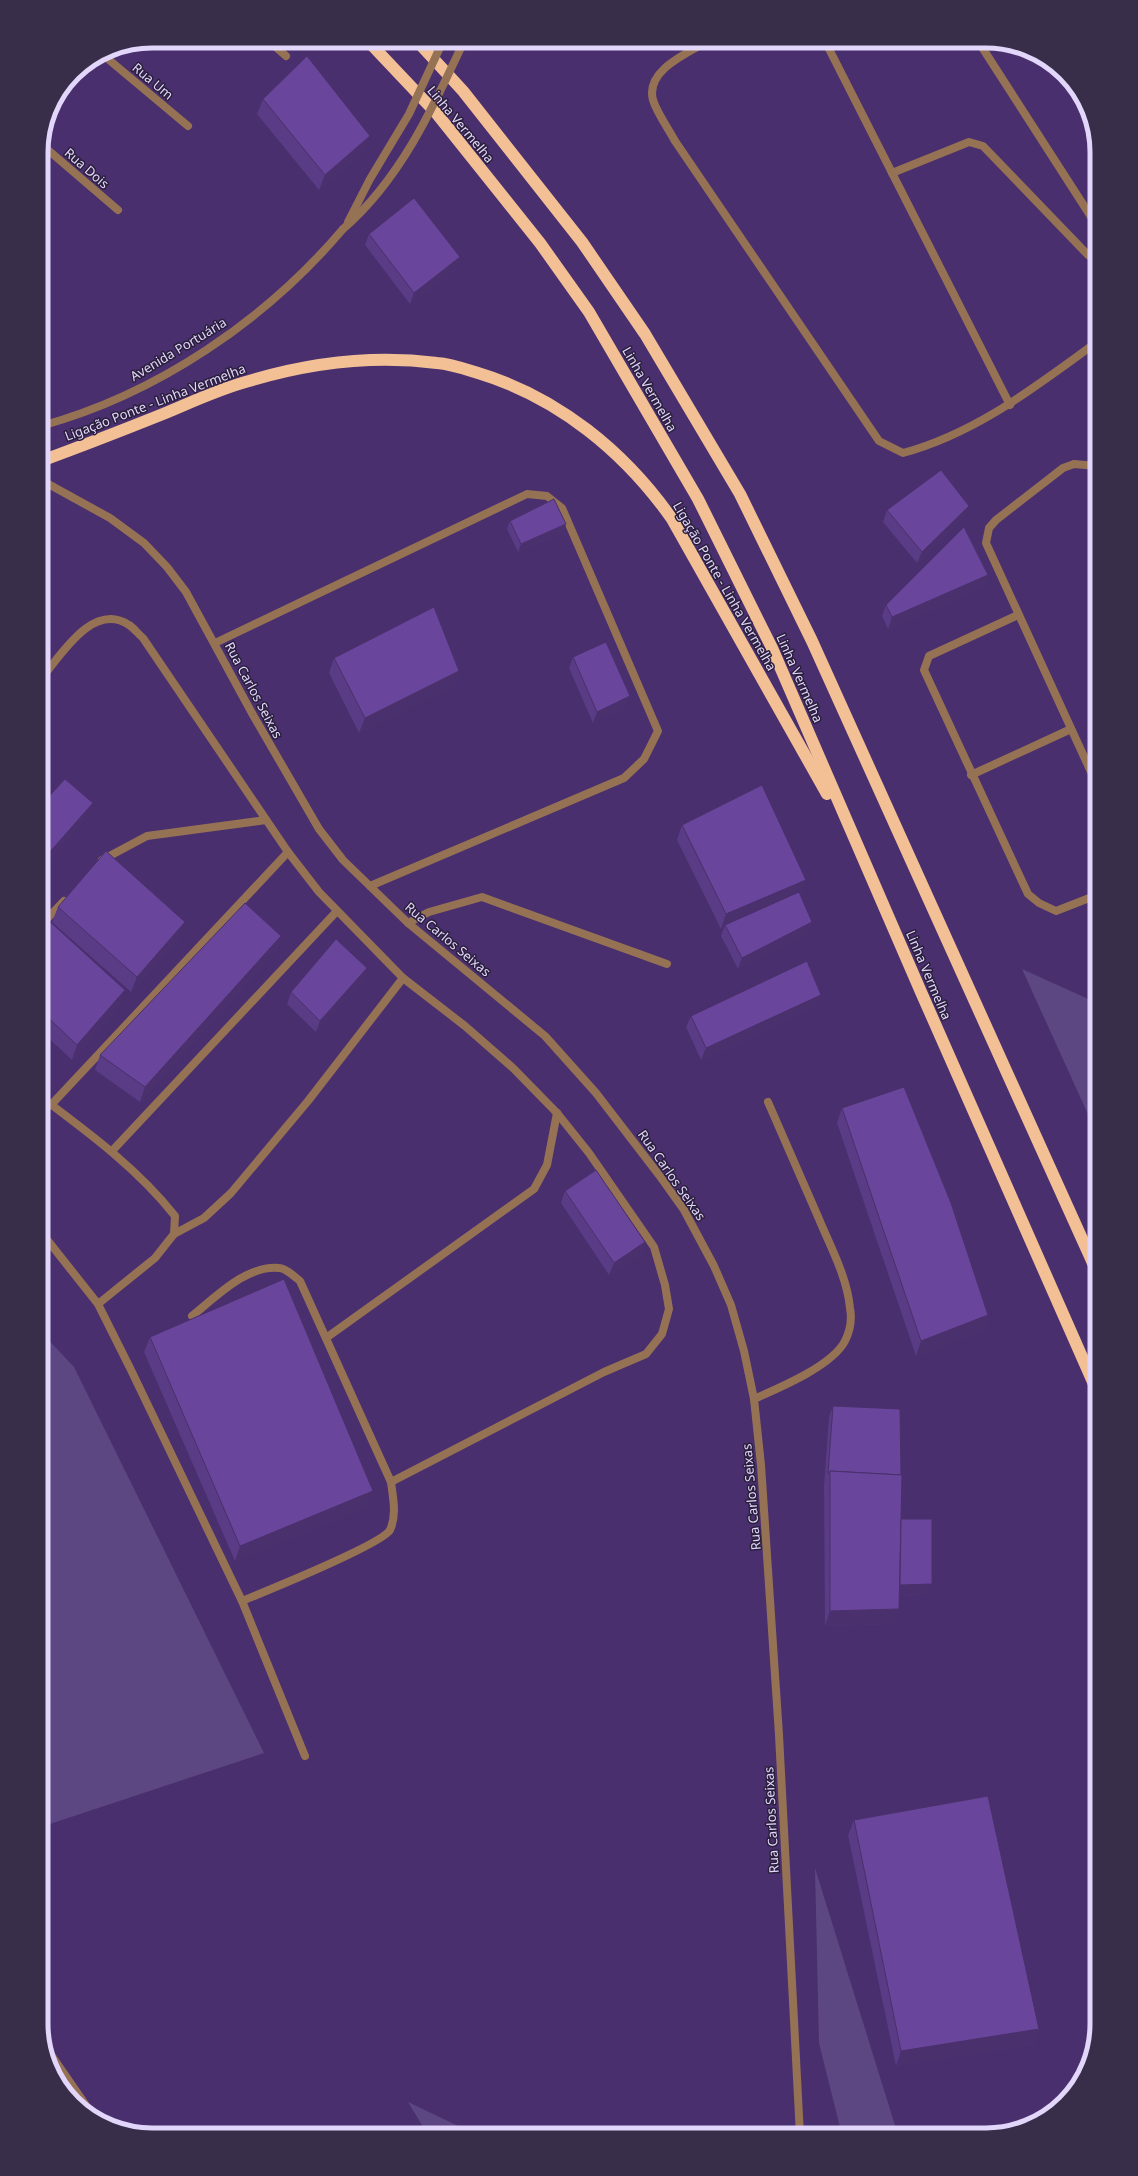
<svg xmlns="http://www.w3.org/2000/svg" width="1138" height="2176" font-family="'Noto Sans',sans-serif">
	<style>
		.green { fill: #5d4782 }
		.lines { fill: none; stroke-linecap: round; stroke-linejoin: round }
		.lane { stroke: #967255; stroke-width: 8 }
		.street { stroke: #967255; stroke-width: 8 }
		.highway { stroke: #f3bf95; stroke-width: 12 }
		.lane-bridge { stroke: #967255; stroke-width: 8 }
		.wall { fill: #5a3b85 }
		.shaded-wall { fill: #4a306c }
		.building { fill: #69459b; stroke: #4a306c }
		.labels { text-anchor: middle; dominant-baseline: central; stroke-width: 3; stroke-linejoin: round; paint-order: stroke }
		.street-label { font-size: 13px; fill: #e2d6fb; stroke: #2a1f3b }
		.rim { fill: none; stroke: #e2d6fb; stroke-width: 5 }
	</style>
	<rect width="100%" height="100%" fill="#492f6d"/>
	<g class="green">
		<path d="M1022,969L1097,1003V1134Z"/>
		<path d="M41,1332L74,1367L264,1753L41,1827Z"/>
		<path d="M815,1868L898,2135H842L819,2043Z"/>
		<path d="M408,2102L477,2135H428Z"/>
	</g>
	<g class="lines">
		<g class="lane">
			<path d="M708,41C688,53 645,70 653,100C657,113 668,128 675,141L879,441L903,453C977,433 1036,386 1097,342"/>
			<path d="M825,41L1010,405"/>
			<path d="M892,173L969,142L983,146L1088,255L1097,259"/>
			<path d="M41,426C157,394 265,321 343,229"/>
			<path d="M1018,615L929,656L924,670L1028,894L1039,903L1056,911L1097,895"/>
			<path d="M215,643L527,494L547,496L562,508L658,731L644,759L624,778L370,886"/>
			<path d="M41,679C61,655 93,601 129,625C134,628 138,634 143,638L288,852L319,892L403,978L308,1101L231,1193L204,1218L174,1234"/>
			<path d="M971,775L1071,729"/>
			<path d="M1097,785L986,543L989,528L996,520L1063,468L1074,464L1097,466"/>
			<path d="M102,860L147,836L266,820"/>
			<path d="M408,923L429,912L482,897L667,964"/>
			<path d="M41,925L64,901"/>
			<path d="M41,1097C89,1133 138,1169 175,1216L174,1234L155,1258L98,1304"/>
			<path d="M51,1105L288,852"/>
			<path d="M112,1151L337,911"/>
			<path d="M41,1232L98,1304L131,1370L242,1601L305,1756"/>
			<path d="M192,1316C216,1297 246,1265 279,1268C286,1268 295,1277 300,1281L391,1482C393,1498 397,1515 390,1530C382,1544 264,1592 242,1601"/>
			<path d="M326,1338L534,1189L547,1165L557,1113"/>
			<path d="M754,1399C779,1388 832,1366 845,1341C850,1331 852,1319 850,1308C847,1277 831,1248 819,1219C802,1180 785,1141 768,1102"/>
			<path d="M391,1482L604,1372L646,1354L662,1334L669,1309L665,1285L654,1247L589,1153L557,1113L513,1068L465,1026L403,978"/>
			<path d="M45,2046L94,2117"/>
		</g>
		<g class="street">
			<path d="M269,41L286,56"/>
			<path d="M978,41L1097,226"/>
			<path d="M102,54L188,126"/>
			<path d="M41,144L118,210"/>
			<path d="M41,480L110,518L144,543L167,567L186,592L253,715L319,829L343,860L408,923L545,1036L596,1093L659,1175L684,1210L714,1266L731,1305L744,1351L754,1399L761,1465L779,1735L800,2135"/>
		</g>
		<g class="highway">
			<path d="M368,41L437,114L540,243L589,312L698,499L772,648L921,992L1097,1391"/>
			<path d="M417,41L463,91L582,242L645,334L740,494L812,641L1097,1272"/>
			<path d="M41,461C82,446 123,430 163,414C192,402 219,389 249,381C309,363 375,355 437,363C451,364 465,369 478,373C558,397 625,452 672,519L827,794"/>
		</g>
		<g class="lane-bridge">
			<path d="M348,222L370,179L409,114L443,41"/>
			<path d="M343,229C400,180 433,108 464,41"/>
		</g>
	</g>
	<g class="wall">
		<path d="M263,99L364,151L319,190L257,114Z"/>
		<path d="M369,234L456,269L410,304L365,245Z"/>
		<path d="M887,510L965,517L917,563L883,522Z"/>
		<path d="M510,521L564,532L518,552L507,529Z"/>
		<path d="M984,587L888,629L882,616L886,605Z"/>
		<path d="M573,657L626,707L593,723L569,668Z"/>
		<path d="M334,658L459,671L454,686L359,733L329,673Z"/>
		<path d="M682,825L806,880L800,895L812,922L808,933L738,969L721,936L724,928L721,929L677,840Z"/>
		<path d="M58,907L180,937L131,992L52,922Z"/>
		<path d="M41,925L120,1005L72,1060L41,1031Z"/>
		<path d="M281,936L276,951L140,1102L95,1070L100,1055Z"/>
		<path d="M367,968L363,980L316,1032L287,1004L291,992Z"/>
		<path d="M817,1006L701,1060L686,1027L691,1016Z"/>
		<path d="M842,1108L988,1315L983,1330L916,1356L837,1123Z"/>
		<path d="M565,1191L645,1242L641,1254L609,1275L561,1203Z"/>
		<path d="M150,1337L368,1506L235,1561L144,1352Z"/>
		<path d="M833,1406L901,1519L927,1595L899,1596V1609L893,1624L825,1626L824,1486L829,1417Z"/>
		<path d="M854,1820L1039,2029L1034,2044L896,2066L848,1835Z"/>
	</g>
	<g class="shaded-wall">
		<path d="M370,136L364,151L319,190L325,175Z"/>
		<path d="M460,257L456,269L410,304L414,293Z"/>
		<path d="M969,506L965,517L917,563L922,552Z"/>
		<path d="M566,524L564,532L518,552L521,544Z"/>
		<path d="M988,575L984,587L888,629L892,617Z"/>
		<path d="M459,671L454,686L359,733L365,718Z"/>
		<path d="M630,696L626,707L593,723L597,712Z"/>
		<path d="M93,803L87,818L41,870V862Z"/>
		<path d="M806,880L800,895L726,927L725,925L724,928L721,929L726,914Z"/>
		<path d="M185,922L180,937L131,992L137,977Z"/>
		<path d="M812,922L808,933L738,969L742,958Z"/>
		<path d="M281,936L276,951L140,1102L145,1087Z"/>
		<path d="M367,968L363,980L316,1032L320,1021Z"/>
		<path d="M125,990L120,1005L72,1060L77,1045Z"/>
		<path d="M821,995L817,1006L701,1060L706,1048Z"/>
		<path d="M645,1242L641,1254L609,1275L614,1263Z"/>
		<path d="M988,1315L983,1330L916,1356L921,1341Z"/>
		<path d="M373,1491L368,1506L235,1561L240,1546Z"/>
		<path d="M932,1584L927,1595L894,1596L899,1585Z"/>
		<path d="M899,1609L893,1624L825,1626L830,1611Z"/>
		<path d="M1039,2029L1034,2044L896,2066L901,2051Z"/>
	</g>
	<g class="building">
		<path d="M307,56L370,136L325,175L263,99Z"/>
		<path d="M414,198L460,257L414,293L369,234Z"/>
		<path d="M941,470L969,506L922,552L887,510Z"/>
		<path d="M554,499L566,524L521,544L510,521Z"/>
		<path d="M964,527L988,575L892,617L886,605Z"/>
		<path d="M434,607L459,671L365,718L334,658Z"/>
		<path d="M606,642L630,696L597,712L573,657Z"/>
		<path d="M65,779L93,803L41,862V805Z"/>
		<path d="M762,785L806,880L726,914L682,825Z"/>
		<path d="M106,851L185,922L137,977L58,907Z"/>
		<path d="M799,892L812,922L742,958L725,925Z"/>
		<path d="M245,903L281,936L145,1087L100,1055Z"/>
		<path d="M47,919L125,990L77,1045L41,1011V925Z"/>
		<path d="M336,939L367,968L320,1021L291,992Z"/>
		<path d="M807,961L821,995L706,1048L691,1016Z"/>
		<path d="M904,1087L951,1203L988,1315L921,1341L842,1108Z"/>
		<path d="M596,1170L645,1242L614,1263L565,1191Z"/>
		<path d="M284,1279L373,1491L240,1546L150,1337Z"/>
		<path d="M833,1406L900,1409L901,1475L830,1471L828,1474Z"/>
		<path d="M830,1471L902,1475L899,1609L830,1611Z"/>
		<path d="M901,1519H932V1584L900,1585Z"/>
		<path d="M988,1796L1039,2029L901,2051L854,1820Z"/>
	</g>
	<g class="labels">
		<g class="street-label">
			<text transform="translate(153 81) rotate(40)">Rua Um</text>
			<text transform="translate(461 124) rotate(50)">Linha Vermelha</text>
			<text transform="translate(87 168) rotate(41)">Rua Dois</text>
			<text transform="translate(178 349) rotate(-31)">Avenida Portuária</text>
			<text transform="translate(650 389) rotate(60)">Linha Vermelha</text>
			<text transform="translate(155 402) rotate(-21)">Ligação Ponte - Linha Vermelha</text>
			<text transform="translate(725 586) rotate(60)">Ligação Ponte - Linha Vermelha</text>
			<text transform="translate(800 678) rotate(66)">Linha Vermelha</text>
			<text transform="translate(254 690) rotate(62)">Rua Carlos Seixas</text>
			<text transform="translate(448 939) rotate(40)">Rua Carlos Seixas</text>
			<text transform="translate(929 975) rotate(67)">Linha Vermelha</text>
			<text transform="translate(672 1175) rotate(55)">Rua Carlos Seixas</text>
			<text transform="translate(751 1497) rotate(-95)">Rua Carlos Seixas</text>
			<text transform="translate(771 1820) rotate(-93)">Rua Carlos Seixas</text>
		</g>
	</g>
	<path d="M0 0H1138V2176H0ZM152 48H986A104 104 0 0 1 1090 152V2024A104 104 0 0 1 986 2128H152A104 104 0 0 1 48 2024V152A104 104 0 0 1 152 48Z" fill="#392e4a" fill-rule="evenodd"/>
	<path class="rim" d="M152 48H986A104 104 0 0 1 1090 152V2024A104 104 0 0 1 986 2128H152A104 104 0 0 1 48 2024V152A104 104 0 0 1 152 48Z"/>
</svg>
